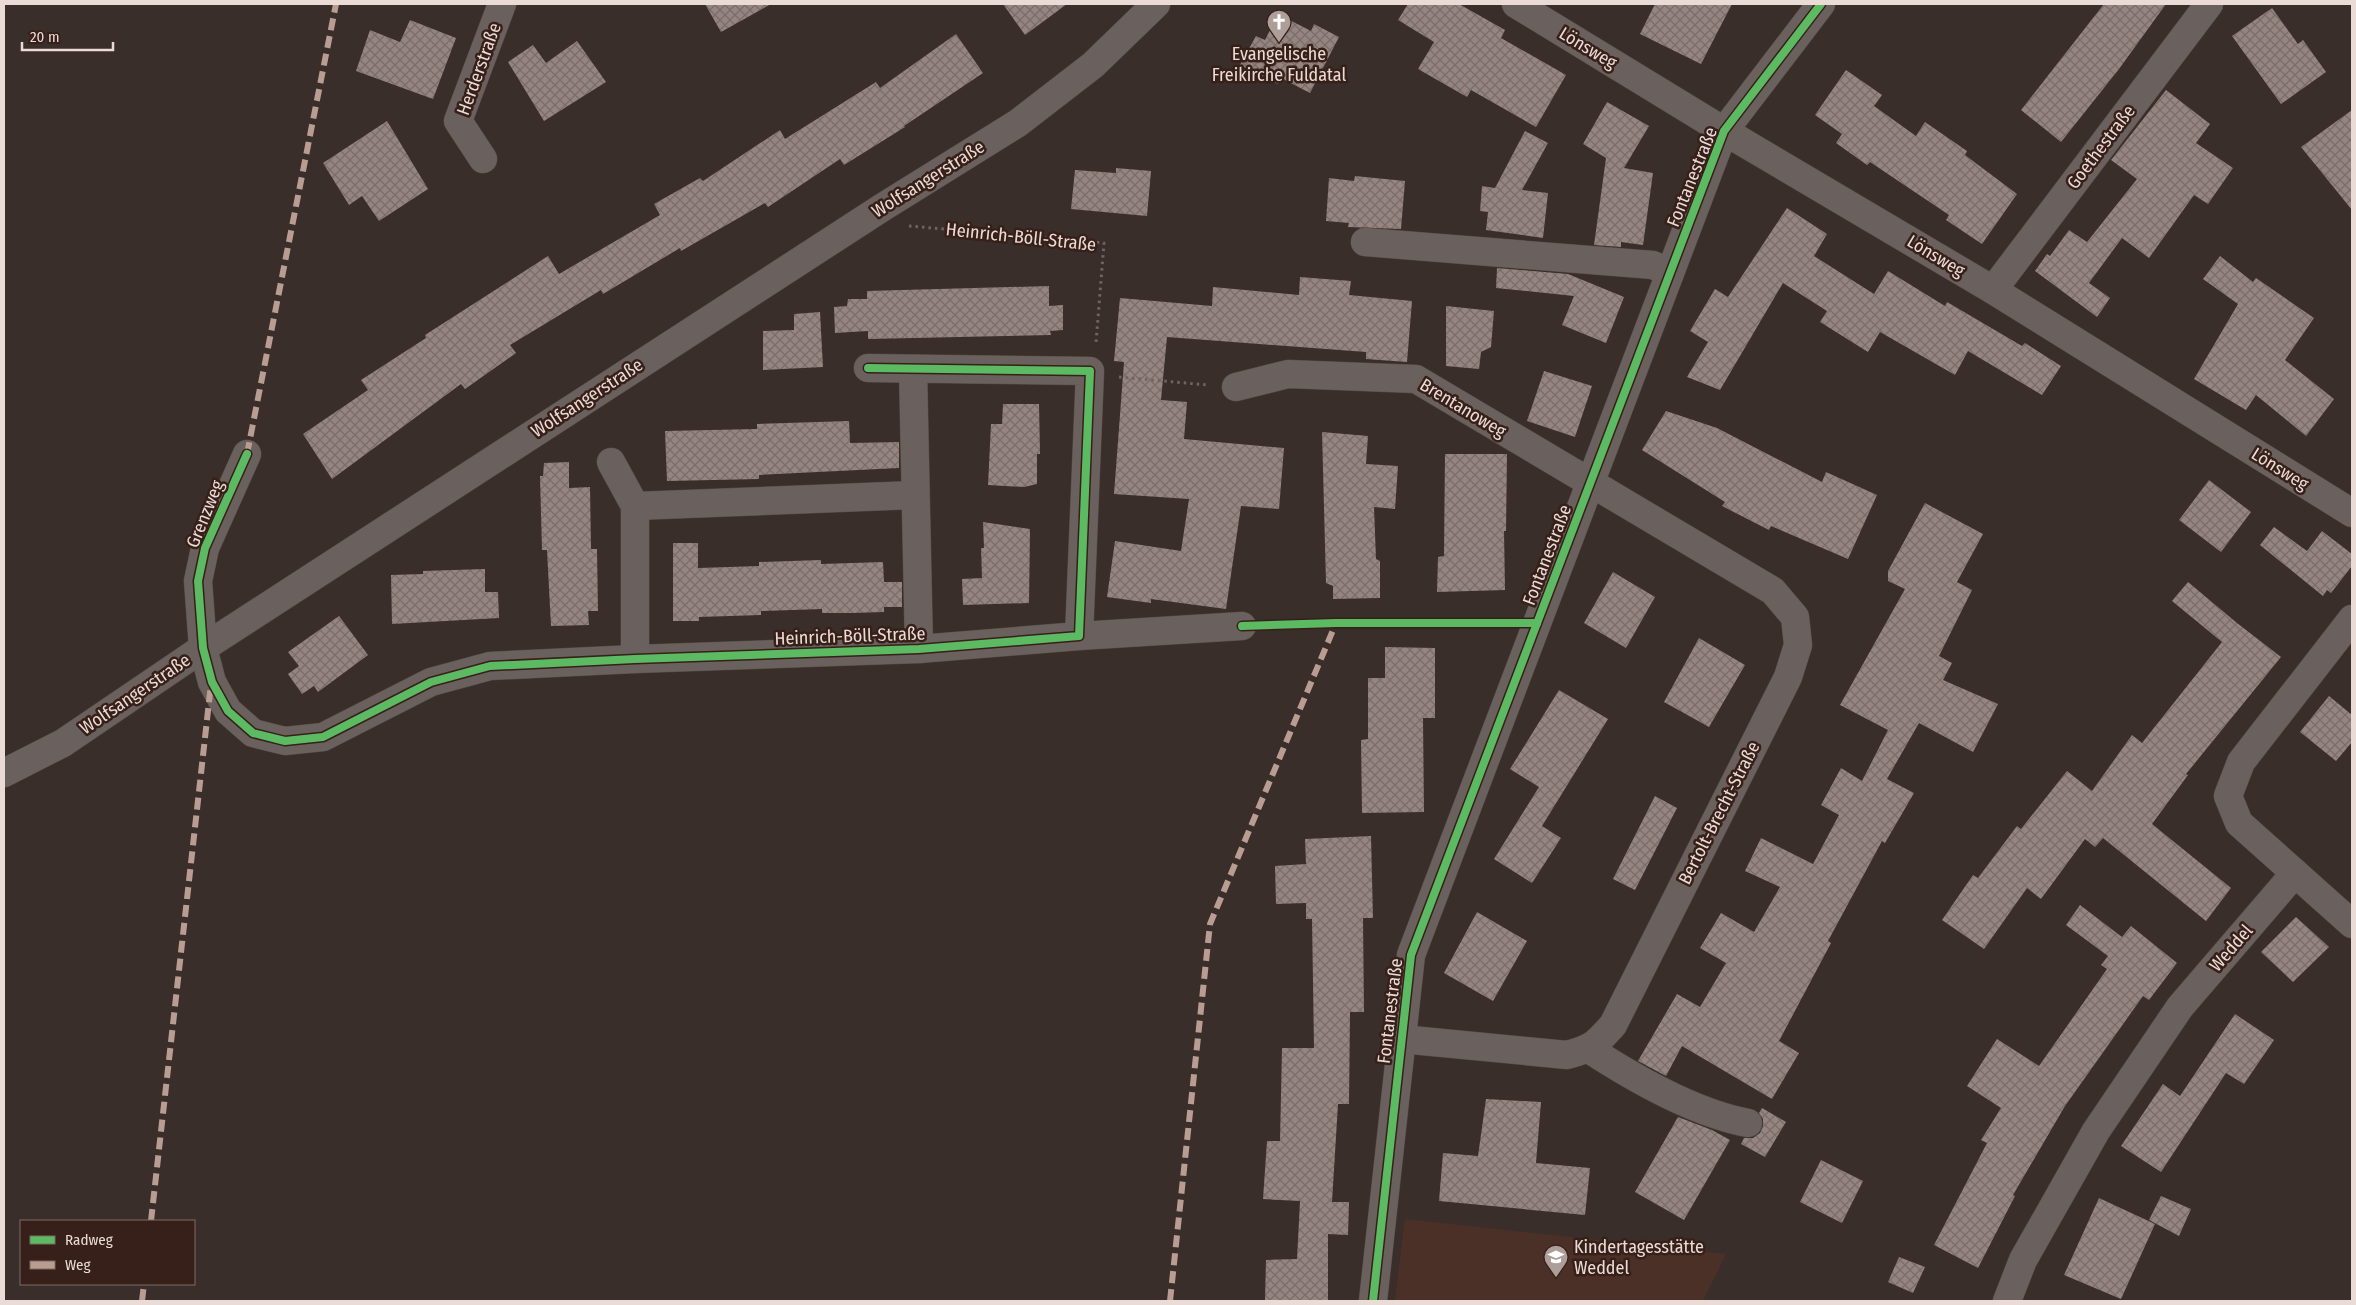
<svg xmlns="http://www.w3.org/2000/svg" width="2356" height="1305" font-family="'Fira Sans Condensed',sans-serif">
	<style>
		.built { fill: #4b3027 }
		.building { fill: url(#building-cross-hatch) }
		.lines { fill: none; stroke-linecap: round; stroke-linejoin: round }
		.minor-casing { stroke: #554a46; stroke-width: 29 }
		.path { stroke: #6e6461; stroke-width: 3; stroke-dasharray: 2.5 4; stroke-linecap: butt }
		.minor { stroke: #6a605d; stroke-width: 28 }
		.quiet { stroke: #b99d93; stroke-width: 6; stroke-dasharray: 12 6; stroke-linecap: butt }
		.cycleway-casing { stroke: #372019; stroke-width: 11 }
		.cycleway { stroke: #5cba63; stroke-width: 8 }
		.labels { text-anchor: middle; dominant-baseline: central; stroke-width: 5; stroke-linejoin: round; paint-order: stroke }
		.street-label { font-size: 18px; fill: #ebdbd6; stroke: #372019 }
		.poi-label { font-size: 18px; fill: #ebdbd6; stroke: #372019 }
	</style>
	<defs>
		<pattern id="building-cross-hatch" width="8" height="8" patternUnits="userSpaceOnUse" patternTransform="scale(1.25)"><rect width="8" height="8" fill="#95847f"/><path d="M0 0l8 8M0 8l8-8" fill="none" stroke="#796d69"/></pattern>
	</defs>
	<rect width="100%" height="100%" fill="#3a2e2a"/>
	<path class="built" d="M1405,1219L1726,1254L1703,1301H1395Z"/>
	<g class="building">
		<path d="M705,4H771L721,32Z"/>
		<path d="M1003,4H1067L1025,35Z"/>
		<path d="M1408,4H1459L1505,30L1501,38L1566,75L1536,127L1471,90L1467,97L1418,69L1434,42L1398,20Z"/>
		<path d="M1655,4H1732L1701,64L1640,34Z"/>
		<path d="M2104,4H2166L2119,69L2061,142L2021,110Z"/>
		<path d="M2272,8L2298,44L2303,40L2326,72L2281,104L2232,36Z"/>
		<path d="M1278,14L1311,31L1314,24L1339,37L1310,93L1281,78L1278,84L1240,65L1256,36L1265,40Z"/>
		<path d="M410,20L456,38L433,99L356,71L370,30L400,42Z"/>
		<path d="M956,34L983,73L904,126L905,127L844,165L840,159L768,207L765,203L681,251L680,248L603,294L601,290L510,345L516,353L465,389L461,384L332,479L303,434L368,390L361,380L426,338L425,335L548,256L559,274L660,215L654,204L700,178L703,181L780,130L785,139L876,82L880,88Z"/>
		<path d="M577,41L606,82L544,121L508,62L533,45L546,63Z"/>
		<path d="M1846,70L1882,95L1874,106L1916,136L1925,122L1967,151L1965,155L2017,194L1982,244L1946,220L1949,215L1870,162L1867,165L1836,143L1842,134L1815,115Z"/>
		<path d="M2166,90L2210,124L2196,143L2233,168L2208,204L2194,195L2149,258L2122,238L2089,283L2110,298L2097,317L2035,271L2047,254L2050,256L2069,230L2087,242L2137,179L2111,160Z"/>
		<path d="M1607,102L1649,126L1624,168L1653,173L1643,245L1621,242V247L1594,245L1606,158L1583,144Z"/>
		<path d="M2352,110V210L2301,147Z"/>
		<path d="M387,121L428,189L379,221L362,196L349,205L323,163Z"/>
		<path d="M1525,131L1548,143L1522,190L1548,193L1543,238L1486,230L1488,212L1480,211L1482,186L1495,188Z"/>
		<path d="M1116,168L1151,171L1147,216L1071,209L1075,170L1116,173Z"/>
		<path d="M1355,176L1405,181L1401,229L1348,227L1349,223L1326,221L1329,178L1354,181Z"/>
		<path d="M1787,208L1827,234L1814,256L1874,294L1888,271L1945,306L1947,302L2022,346L2025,343L2061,366L2042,395L1968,351L1955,375L1880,332L1868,352L1820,322L1827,311L1783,283L1720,390L1687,377L1708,342L1690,331L1715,289L1728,297Z"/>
		<path d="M2220,256L2253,282L2256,278L2314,318L2285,360L2334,399L2306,436L2256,395L2246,410L2194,379L2238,304L2203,279Z"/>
		<path d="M1497,268L1568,274L1624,297L1606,343L1562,325L1574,296L1496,288Z"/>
		<path d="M1300,277L1351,281L1349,295L1412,301L1407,362L1366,359V352L1167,337L1161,400L1187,402L1184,439L1284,448L1279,509L1241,506L1226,609L1151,599V603L1107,597L1115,541L1181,551L1189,499L1114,494L1124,362L1114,361L1120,298L1212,306L1213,287L1299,295Z"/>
		<path d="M1049,286V306L1063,305V330L1050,331L1051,335L868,339V331L835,333L834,307L847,306L848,299H867V291Z"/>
		<path d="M1446,306L1494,311L1491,347L1481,352L1479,369L1446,366Z"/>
		<path d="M820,312L823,367L763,370V331L794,330V314Z"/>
		<path d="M1544,371L1592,386L1575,437L1527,421Z"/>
		<path d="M1003,404H1039L1040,454H1037V484L1024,487L988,485L991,424H1002Z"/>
		<path d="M1666,411L1717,428L1822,482L1826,472L1877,495L1848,559L1771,526L1769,530L1722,506L1725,502L1642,450Z"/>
		<path d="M849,421L850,443L899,442V468L759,475V479L667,481L665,431L757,429V424Z"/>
		<path d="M1322,432L1368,436L1366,464L1398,466L1395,509L1374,507L1376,559L1380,561V598L1333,599V586L1326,583Z"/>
		<path d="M1445,454H1507L1506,531H1504L1505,590L1437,592L1438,557L1444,556Z"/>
		<path d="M569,462V488L590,487L591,549H597L598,611H588L589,625L551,626L547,550H542L540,476H543L544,463Z"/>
		<path d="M2209,480L2251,512L2221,552L2179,520Z"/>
		<path d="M1925,503L1983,534L1957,582L1972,590L1939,656L1952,663L1943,680L1998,704L1973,752L1919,723L1887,779L1914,793L1885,843L1882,841L1828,941L1831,943L1779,1041L1799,1053L1772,1099L1682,1046L1666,1076L1638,1061L1677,994L1700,1007L1726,963L1700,948L1721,913L1754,932L1780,887L1745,871L1761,838L1813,864L1839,815L1821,805L1841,768L1862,781L1888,730L1840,705L1905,589L1888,581V571Z"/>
		<path d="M983,522L1030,529L1029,603L963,605L962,579L982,578L981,548H984Z"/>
		<path d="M2274,527L2307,551L2322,531L2352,554V566L2331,593L2327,590L2323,596L2260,545Z"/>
		<path d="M673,543H698V568L759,566V562L821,560V564L883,562L884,582H902V607H884V612L853,613H822V609L761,611V615L699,617V621H673Z"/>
		<path d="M485,569V592H498L499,618L392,624L391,575L423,574V571Z"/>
		<path d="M1613,572L1655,597L1626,648L1584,623Z"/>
		<path d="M2188,582L2237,623L2281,657L2186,774L2188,775L2152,824L2231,888L2206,921L2103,838L2095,847L2085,839L2041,899L2027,888L1984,949L1942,920L1973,875L1978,878L2017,826L2021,829L2067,771L2092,791L2132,735L2142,743L2222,642L2172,601Z"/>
		<path d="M339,616L368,655L318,692L314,686L302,694L288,674L299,666L288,652Z"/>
		<path d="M1699,638L1745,665L1709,727L1664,702Z"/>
		<path d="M1385,647L1435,648V718H1423L1424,812L1362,813L1361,740L1368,739V678H1385Z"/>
		<path d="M1559,690L1608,719L1542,826L1561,838L1532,883L1494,859L1539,787L1510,769Z"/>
		<path d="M2329,696L2352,715V742L2336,761L2300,732Z"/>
		<path d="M1655,796L1677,808L1635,890L1613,879Z"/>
		<path d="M1371,836L1373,918H1363L1364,1012H1350L1349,1104H1338L1332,1202H1349L1348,1235L1328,1234V1301H1265L1266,1260L1297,1259L1300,1201L1263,1199L1267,1141H1280L1282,1048H1314L1312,919H1306V903L1276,904L1275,866L1306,864L1305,839Z"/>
		<path d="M2080,905L2122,937L2131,926L2177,963L2149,1000L2143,996L2065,1106L2013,1195L2015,1196L1978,1268L1934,1245L1987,1143L1981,1140L2001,1108L1967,1086L1997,1039L2039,1066L2107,969L2101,965L2108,956L2066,925Z"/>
		<path d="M1477,912L1527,941L1493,1001L1444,973Z"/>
		<path d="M2296,917L2329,947L2293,982L2261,952Z"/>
		<path d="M2235,1014L2274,1040L2244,1084L2226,1073L2161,1172L2121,1146L2163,1084L2180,1096Z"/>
		<path d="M1486,1099L1541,1102L1536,1163L1590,1168L1585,1215L1439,1201L1443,1153L1478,1156Z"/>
		<path d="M1762,1108L1786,1122L1765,1157L1741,1144L1744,1138H1753L1760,1133L1763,1126V1119L1759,1113Z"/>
		<path d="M1678,1117L1712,1130L1730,1140L1684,1220L1635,1192Z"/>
		<path d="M1821,1160L1863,1181L1842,1223L1800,1202Z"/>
		<path d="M2161,1196L2191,1209L2179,1236L2149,1220Z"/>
		<path d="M2099,1198L2155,1224L2121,1299L2064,1275Z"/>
		<path d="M1899,1257L1925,1267L1913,1293L1888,1282Z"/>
	</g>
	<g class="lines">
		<defs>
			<g id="minor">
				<path d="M1516,4L1724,131L1993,290L2352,513"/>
				<path d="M483,159L458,121L502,4"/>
				<path d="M1365,242L1653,265L1670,273"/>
				<path d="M1993,290L2209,4"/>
				<path d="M913,369L919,649"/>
				<path d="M1236,387L1288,374L1416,379L1773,591L1795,617L1798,645L1788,677L1613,1025C1595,1045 1593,1048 1567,1055L1401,1039"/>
				<path d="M247,454L205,548L198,581L203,648L212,682L228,711L253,733L285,741L323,737L431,682L490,666L635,659L919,649L1079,636L1090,371L868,368"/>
				<path d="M611,462L635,506V659"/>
				<path d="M635,506L915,495"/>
				<path d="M1079,636L1242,626"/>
				<path d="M4,773L63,743L203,648L883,207L1018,123L1093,65L1156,4"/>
				<path d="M2295,873L2352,924"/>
				<path d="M1589,1049C1635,1079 1694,1113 1748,1123"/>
				<path d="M1373,1301L1411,955L1724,131L1821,4"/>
				<path d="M2007,1301L2023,1260L2096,1131L2180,1007L2295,873L2239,823L2228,796L2241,762L2352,619"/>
			</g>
		</defs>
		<use href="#minor" class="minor-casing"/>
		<g class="path">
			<path d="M909,226L1104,243L1096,343"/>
			<path d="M1119,377L1208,385"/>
		</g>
		<use href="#minor" class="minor"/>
		<g class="quiet">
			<path d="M247,454L336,4"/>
			<path d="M151,1221L211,684"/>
			<path d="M142,1301L144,1284"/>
			<path d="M1170,1301L1210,924L1336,623"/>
		</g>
		<defs>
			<g id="cycleway">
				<path d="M247,454L205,548L198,581L203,648L212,682L228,711L253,733L285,741L323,737L431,682L490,666L635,659L919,649L1079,636L1090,371L868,368"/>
				<path d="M1242,626L1336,623H1537"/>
				<path d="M1373,1301L1411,955L1724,131L1821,4"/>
			</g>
		</defs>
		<use href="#cycleway" class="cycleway-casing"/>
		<use href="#cycleway" class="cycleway"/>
	</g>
	<defs>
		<symbol id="church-pin" viewBox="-11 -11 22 30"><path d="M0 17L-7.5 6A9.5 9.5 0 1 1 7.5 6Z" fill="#ad9e9a" stroke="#372019"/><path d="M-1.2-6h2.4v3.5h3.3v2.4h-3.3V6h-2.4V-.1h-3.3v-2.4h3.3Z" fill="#fff"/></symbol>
		<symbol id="school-pin" viewBox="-11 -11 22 30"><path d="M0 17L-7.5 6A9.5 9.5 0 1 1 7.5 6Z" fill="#ad9e9a" stroke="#372019"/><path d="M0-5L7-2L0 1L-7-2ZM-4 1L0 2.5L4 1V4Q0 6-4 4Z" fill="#fff"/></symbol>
	</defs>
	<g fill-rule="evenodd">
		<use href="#church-pin" x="1265" y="8" width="28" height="38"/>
		<use href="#school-pin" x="1542" y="1243" width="28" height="38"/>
	</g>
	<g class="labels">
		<g class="street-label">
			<text transform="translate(1588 48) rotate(31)">Lönsweg</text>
			<text transform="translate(479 69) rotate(-70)">Herderstraße</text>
			<text transform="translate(2101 147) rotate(-53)">Goethestraße</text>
			<text transform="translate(1692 177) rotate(-68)">Fontanestraße</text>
			<text transform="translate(928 179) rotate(-32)">Wolfsangerstraße</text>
			<text transform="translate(1021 237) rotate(6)">Heinrich-Böll-Straße</text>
			<text transform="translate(1936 256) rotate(31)">Lönsweg</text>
			<text transform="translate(587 398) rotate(-33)">Wolfsangerstraße</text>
			<text transform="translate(1463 408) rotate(31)">Brentanoweg</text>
			<text transform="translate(2280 469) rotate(32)">Lönsweg</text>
			<text transform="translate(205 514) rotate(-68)">Grenzweg</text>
			<text transform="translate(1547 555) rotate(-69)">Fontanestraße</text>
			<text transform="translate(850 636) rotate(-2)">Heinrich-Böll-Straße</text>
			<text transform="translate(135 694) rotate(-34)">Wolfsangerstraße</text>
			<text transform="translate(1719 813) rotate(-63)">Bertolt-Brecht-Straße</text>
			<text transform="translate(2231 948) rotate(-49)">Weddel</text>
			<text transform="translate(1390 1011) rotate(-83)">Fontanestraße</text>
		</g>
		<g class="poi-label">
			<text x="1279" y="54">Evangelische<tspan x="1279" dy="21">Freikirche Fuldatal</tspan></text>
			<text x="1574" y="1247" text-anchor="start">Kindertagesstätte<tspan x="1574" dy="21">Weddel</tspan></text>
		</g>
	</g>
	<rect width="2356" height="1305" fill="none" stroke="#ebdbd6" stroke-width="10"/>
	<rect x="20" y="1220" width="175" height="65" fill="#372019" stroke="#7f6b65"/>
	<rect x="30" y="1236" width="25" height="8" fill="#5cba63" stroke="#7f6b65"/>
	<text x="65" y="1245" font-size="15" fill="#ebdbd6">Radweg</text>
	<rect x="30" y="1261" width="25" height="8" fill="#b99d93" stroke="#7f6b65"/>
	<text x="65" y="1270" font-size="15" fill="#ebdbd6">Weg</text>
	<path d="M22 42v8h91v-8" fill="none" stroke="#ebdbd6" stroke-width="2.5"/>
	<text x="30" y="42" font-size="15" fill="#ebdbd6" stroke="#372019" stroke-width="4" paint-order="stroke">20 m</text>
</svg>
